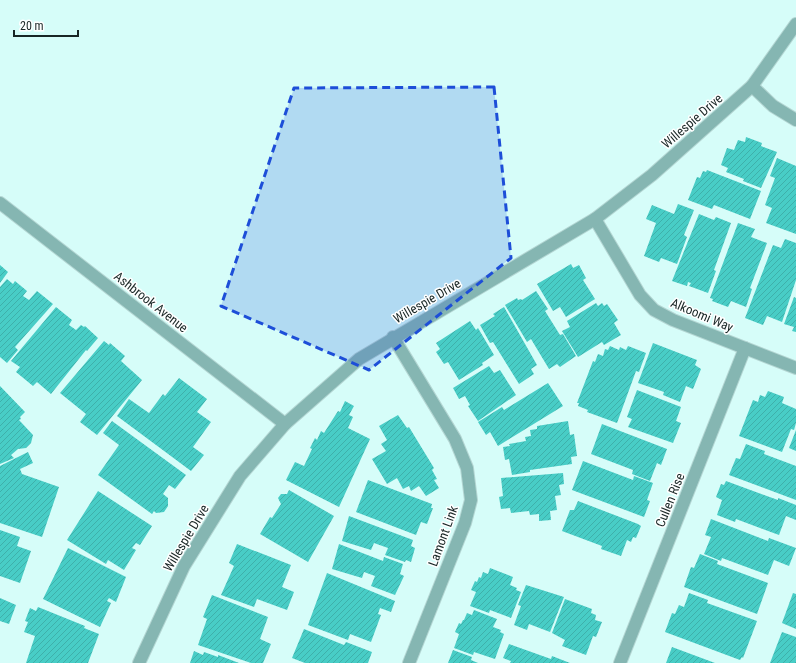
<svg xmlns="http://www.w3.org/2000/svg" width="796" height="663" font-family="'Roboto Condensed',sans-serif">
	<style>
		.building { fill: url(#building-hatch) }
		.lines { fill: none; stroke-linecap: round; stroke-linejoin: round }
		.street-casing { stroke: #b4d6d3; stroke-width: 14 }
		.street { stroke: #85b6b2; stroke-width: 12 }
		.marked { fill: #1d4ed8; fill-opacity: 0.2; stroke: #1d4ed8; stroke-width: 3; stroke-dasharray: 8 5; stroke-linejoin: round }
		.labels { text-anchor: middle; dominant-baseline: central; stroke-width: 3; stroke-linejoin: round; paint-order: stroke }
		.street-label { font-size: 13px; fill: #182625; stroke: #fff }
	</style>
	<defs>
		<pattern id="building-hatch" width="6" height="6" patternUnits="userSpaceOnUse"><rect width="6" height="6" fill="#48cdc6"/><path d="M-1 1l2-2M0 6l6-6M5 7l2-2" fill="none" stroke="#3eb0aa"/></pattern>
	</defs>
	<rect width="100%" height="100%" fill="#d6fdf9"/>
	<g class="building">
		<path d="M746,137L762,143L761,146L777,152L761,188L743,181L744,179L726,172L728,168L721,165L727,148L734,150L738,140L745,142Z"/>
		<path d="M777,158L796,166V234L766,223L772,208L765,205L775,178L770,176Z"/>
		<path d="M707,170L761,191L750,219L714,205L712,209L688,200L697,177L700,178L703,171L706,172Z"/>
		<path d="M678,204L694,210L684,235L687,237L677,264L661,258L659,262L644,256L656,223L646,219L652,205L674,214Z"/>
		<path d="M699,214L714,220L716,217L731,223L714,270L716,271L708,293L689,286L691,283L688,282L687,286L672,281Z"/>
		<path d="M738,223L755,229L751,237L767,243L750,288L752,289L746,307L731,301L728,307L712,301L713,299L710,298Z"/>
		<path d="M785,239L796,243V280L782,322L767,316L763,325L745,318L773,245L781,248Z"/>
		<path d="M571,264L573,268L579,265L586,278L583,280L595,299L566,317L560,307L553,311L537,284Z"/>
		<path d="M0,265L8,272L0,283Z"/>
		<path d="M7,279L13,284L15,281L27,291L23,296L29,300L37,291L53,304L15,347L18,350L7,363L0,357V287Z"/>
		<path d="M536,291L548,309L545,311L560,335L563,334L576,356L560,367L557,364L549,369L531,339L527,342L505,305L517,298L518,300L521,299L522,300Z"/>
		<path d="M794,297L796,298V332L792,331L794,327L784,324Z"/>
		<path d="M596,303L598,306L602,303L604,306L607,304L618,320L614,323L621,335L604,345L602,342L578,357L562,331L570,327L567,321Z"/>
		<path d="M56,307L72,320L69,325L76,330L81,325L84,327L85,326L98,338L87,351L86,350L51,394L37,382L33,386L16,372L20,367L11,361Z"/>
		<path d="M504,307L537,365L531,369L534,374L519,384L493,342L490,343L480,325L495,316L493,314Z"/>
		<path d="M470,321L476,330L478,328L494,355L482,363L483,365L459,380L448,362L444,364L436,352L440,349L436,343Z"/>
		<path d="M104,341L109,345L110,343L125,356L121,361L142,380L97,435L80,422L86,414L60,393Z"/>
		<path d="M653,343L697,360L695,365L701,369L693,389L686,386L680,402L663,395L664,392L638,383Z"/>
		<path d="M610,346L619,350L620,347L626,350L628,346L646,353L639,372L636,371L617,423L587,412L588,410L578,406L579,403H577L593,361L595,362L598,354L603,356L605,349L608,350Z"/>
		<path d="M489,366L494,373L500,370L516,395L478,421L468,406L470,405L465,396L459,399L453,388Z"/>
		<path d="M179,378L207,399L197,412L211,422L193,447L204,455L191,471L117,416L129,399L149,413L163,394L165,396Z"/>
		<path d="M548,383L563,406L498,446L490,432L486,435L478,422L502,407L504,410Z"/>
		<path d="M0,386L25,412L20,417L21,419L19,420L33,435L31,443L26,448L18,449L11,455L14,458L0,464Z"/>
		<path d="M637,390L681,407L676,421L681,423L673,443L628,427L632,419L627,417Z"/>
		<path d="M768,391L784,397L782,403L796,409V423L794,430L791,429L782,452L739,436L753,400L758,402L760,395L765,397Z"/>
		<path d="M345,401L354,406L349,415L353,417L348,428L370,439L339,507L286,480L295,462L304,466L312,449L310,448L315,438L317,440L321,431L324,433L338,411L340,412Z"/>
		<path d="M398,415L407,428L409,427L434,468L432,470L437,479L434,480L439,488L426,496L419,486L411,491L409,486L403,489L397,478L387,484L372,459L386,451L381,444L387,440L379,426Z"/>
		<path d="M112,421L186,475L175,489L169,485L163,494L168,498V506L164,512L156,513L154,511L152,514L98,475L119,445L103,433Z"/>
		<path d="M568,421L570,435L574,434L577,456L571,457L572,464L530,470V472L512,475L509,459L505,460L503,447L510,446L509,444L526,441L525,437L531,436L530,430L537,429V426Z"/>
		<path d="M602,424L667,449L661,465L657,463L650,481L632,474L633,470L591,454Z"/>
		<path d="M796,430V451L789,448Z"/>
		<path d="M746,444L765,451L764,454L796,466V500L729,475L736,458L740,459Z"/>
		<path d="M28,452L33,463L20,469L22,474L59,487L42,537L0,523V466Z"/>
		<path d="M583,461L633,480L634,476L653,483L647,500L650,501L644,517L572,490Z"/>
		<path d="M563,473L564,484L559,485L561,495L555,496L557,510L550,511L551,520L539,521V514L530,515L529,511L511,513L510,508L501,509L499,497L503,496L501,478Z"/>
		<path d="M368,480L432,504L431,508H433L427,524L421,522L416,535L356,512Z"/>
		<path d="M726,481L778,500V498L796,505V520L786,516L779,535L736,519L735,522L717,515L722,500L716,497L721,484L724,485Z"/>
		<path d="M289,490L334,516L308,562L260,534L270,517L272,518L281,504L278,498L281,494H287Z"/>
		<path d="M98,491L152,526L140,545L136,543L132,548L136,550L124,570L108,560L106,564L67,540Z"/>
		<path d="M578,501L638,524L641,526L636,538L633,537L631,542L627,540L621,556L601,549L602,546L562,531L570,510H574Z"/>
		<path d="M349,516L413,540L411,546L415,548L411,562L406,560L405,562L385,555L388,548L374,543L371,550L342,541Z"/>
		<path d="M711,519L768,541L769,538L796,548L789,566L774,560L768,575L722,558L721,561L704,554L711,537L705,535Z"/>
		<path d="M0,530L20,537L17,546L31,551L20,583L0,576Z"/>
		<path d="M237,544L291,565L282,587L294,592L287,610L257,599L254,607L221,595L234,566L229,563Z"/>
		<path d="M339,544L383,561L384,557L403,564L400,574L404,576L395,595L371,586L375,576L364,572L362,578L332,569Z"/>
		<path d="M68,548L126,577L116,602L109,598L107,601L111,603L100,627L43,599Z"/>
		<path d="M700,554L718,561L717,564L768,583L757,614L684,587L691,567L694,568Z"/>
		<path d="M490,568L513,577L510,585L517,588L516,590L521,592L511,618L490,610L489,613L470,606L476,592L471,590L475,581L477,582L479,577L481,578L483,572L488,574Z"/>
		<path d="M327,573L395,601L391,612L380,608L378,614L381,615L371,642L350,634L348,640L308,625Z"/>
		<path d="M526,585L564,597L550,632L529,624L527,630L514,625L521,606L518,605Z"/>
		<path d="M689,593L708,600L707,603L757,621L743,658L742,657L740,660L665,632L672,613L675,614L679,605L684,607Z"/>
		<path d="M793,593L796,594V629L782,623Z"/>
		<path d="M212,595L268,617L260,639L271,644L263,663H251L198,645L207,619L203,617Z"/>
		<path d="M0,598L16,605L9,624L0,621Z"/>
		<path d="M565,599L592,609L591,613L596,615L595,620L602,622L596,637L593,636L586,655L562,646L565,640L552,633Z"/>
		<path d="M38,607L85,626L84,628L99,634L88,663H26L35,636L24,632L28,622L25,621L30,608L36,611Z"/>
		<path d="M474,610L497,619L493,627L501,630L500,632L504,634L495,659L474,652L473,655L454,648L459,634L455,632L459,623L461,624L463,620H464L467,613L472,615Z"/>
		<path d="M304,629L344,645L346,642L372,652L368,663H305L292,658Z"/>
		<path d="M782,632L796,637V663H770Z"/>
		<path d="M509,644L551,659L552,656L570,663H510L511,661L503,658Z"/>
		<path d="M672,647L715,663H666Z"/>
		<path d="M453,650L472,657L471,660L478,663H448Z"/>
		<path d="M194,651L203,655L204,652L218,657V655L239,663H190Z"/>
	</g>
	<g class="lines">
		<defs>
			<g id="street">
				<path d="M752,86L773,106L796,120"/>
				<path d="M0,203L285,424"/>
				<path d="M595,219L640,295L654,310L673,320L796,368"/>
				<path d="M393,337L455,439L467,468L471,500L465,523L409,663"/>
				<path d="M139,663L184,566L240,476L285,424L359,359L595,219L652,175L752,86L796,24"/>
				<path d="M620,663L745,348"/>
			</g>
		</defs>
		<use href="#street" class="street-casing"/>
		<use href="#street" class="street"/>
	</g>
	<path class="marked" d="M494,87L511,258L369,370L221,306L294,88Z"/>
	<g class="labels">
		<g class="street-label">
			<text transform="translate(692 121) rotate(-41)">Willespie Drive</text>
			<text transform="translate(427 301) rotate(-30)">Willespie Drive</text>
			<text transform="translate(151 302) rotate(38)">Ashbrook Avenue</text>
			<text transform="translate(702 315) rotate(23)">Alkoomi Way</text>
			<text transform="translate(670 500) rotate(-68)">Cullen Rise</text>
			<text transform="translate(443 536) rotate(-70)">Lamont Link</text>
			<text transform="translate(186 538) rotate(-59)">Willespie Drive</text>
		</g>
	</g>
	<path d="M14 30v6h64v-6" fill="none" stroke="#182625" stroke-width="2"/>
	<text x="20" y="30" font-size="12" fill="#182625" stroke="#ffffff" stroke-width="3" paint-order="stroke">20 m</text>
</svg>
